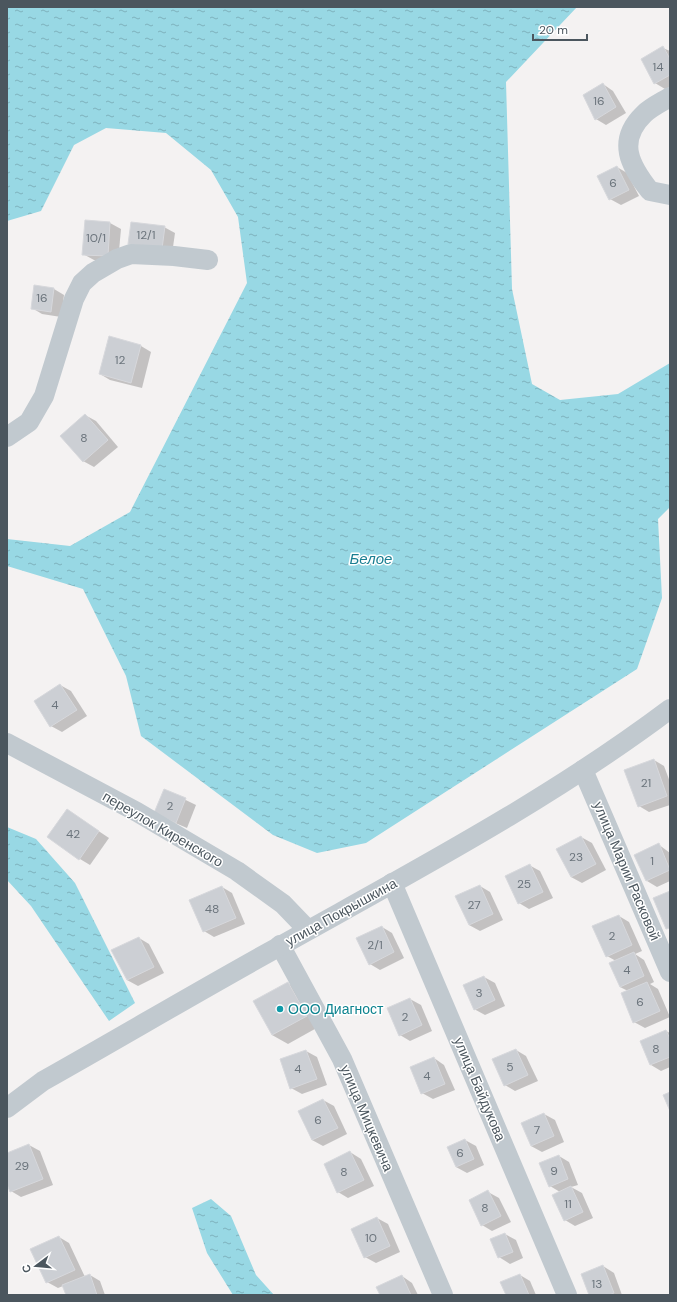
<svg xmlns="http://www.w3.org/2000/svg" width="677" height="1302" font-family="'DM Sans',sans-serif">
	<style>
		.water { fill: url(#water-ripples) }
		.shadow { fill: #0003 }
		.building { fill: #cccfd4; stroke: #d7d8dc }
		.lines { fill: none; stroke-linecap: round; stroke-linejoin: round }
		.minor { stroke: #c1c9cf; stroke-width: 20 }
		.culture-dot { fill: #0f9aa8; stroke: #fff; stroke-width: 1.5 }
		.labels { text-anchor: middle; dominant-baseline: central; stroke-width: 3; stroke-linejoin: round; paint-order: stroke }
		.number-label { font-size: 12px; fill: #6b747c }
		.street-label { font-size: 14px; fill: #4b565e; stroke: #fff }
		.culture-label { font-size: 14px; fill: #0d838f; stroke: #fff; text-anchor: start }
		.water-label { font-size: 15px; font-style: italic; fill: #1a7f92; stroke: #fff }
	</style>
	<defs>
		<pattern id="water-ripples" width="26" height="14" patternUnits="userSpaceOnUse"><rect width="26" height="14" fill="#98d8e4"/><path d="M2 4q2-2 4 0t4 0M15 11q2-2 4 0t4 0" fill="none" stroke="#7eb2bc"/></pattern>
	</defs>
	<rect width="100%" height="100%" fill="#f4f2f2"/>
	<g class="water">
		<path d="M7,7H577L506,82L512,289L532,384L560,400L618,394L670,363V507L658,519L662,598L637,669L366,843L317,853L273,835L141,736L126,676L83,589L7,566V539L70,546L130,512L247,283L238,217L211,170L166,133L106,128L74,145L41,211L7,221Z"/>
		<path d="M7,827L36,839L75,883L135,1003L109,1021L31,906L7,880Z"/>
		<path d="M211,1199L231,1216L256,1275L274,1295H233L207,1253L192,1208Z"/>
	</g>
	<g class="shadow">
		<path d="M663,48L670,51V87L665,89L655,83Z"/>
		<path d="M603,84L613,91L626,113L606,125L596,119Z"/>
		<path d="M617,167L627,173L639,196L621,205L610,199Z"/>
		<path d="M86,221L110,223L121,229L118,262L94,260L83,254Z"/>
		<path d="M164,227L175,233L172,254L129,244Z"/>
		<path d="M54,289L64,295L61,317L42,314L32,308Z"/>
		<path d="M110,337L141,346L151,352L142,388L110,380L100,374Z"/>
		<path d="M85,415L96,421L118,447L94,467L83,461Z"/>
		<path d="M60,685L71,691L87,716L62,732L51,726L35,701Z"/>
		<path d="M654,760L664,766L670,782V805L649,812L639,806Z"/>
		<path d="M165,790L196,805L187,828L166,819Z"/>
		<path d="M67,810L109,838L90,865L80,859Z"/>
		<path d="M581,837L592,843L606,870L582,883L571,877Z"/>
		<path d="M658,844L670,853V881L657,887L647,881L635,855Z"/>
		<path d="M529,865L540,871L553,898L529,909L519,903Z"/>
		<path d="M480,886L490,892L503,920L480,931L469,925Z"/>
		<path d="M222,887L232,893L245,924L214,937L204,931Z"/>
		<path d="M619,916L629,922L642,951L635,954L644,960L654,982L650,984L658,989L670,1017L645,1028L634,1022L628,991L620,987L616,961L607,956Z"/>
		<path d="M382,927L392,933L404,958L380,970L370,964Z"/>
		<path d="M139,938L149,944L164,973L138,986L127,980Z"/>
		<path d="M484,977L495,983L505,1006L485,1015L474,1009Z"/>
		<path d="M288,983L304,992L322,1025L288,1044L272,1035Z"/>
		<path d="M410,999L421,1005L432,1031L410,1041L400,1035Z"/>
		<path d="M666,1031L670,1033V1067L661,1071L651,1065Z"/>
		<path d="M516,1050L526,1056L538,1081L515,1091L505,1085Z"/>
		<path d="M306,1051L317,1057L327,1085L302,1094L291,1088Z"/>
		<path d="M434,1058L444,1065L455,1090L433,1099L422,1093Z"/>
		<path d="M323,1100L334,1106L347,1134L323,1146L312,1140L299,1112Z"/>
		<path d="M544,1114L555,1120L564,1142L542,1152L531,1146Z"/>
		<path d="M465,1140L476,1146L484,1165L467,1173L456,1167Z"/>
		<path d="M29,1145L40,1151L53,1185L21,1197L11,1191L7,1181V1154Z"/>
		<path d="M350,1152L361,1159L374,1186L348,1198L338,1192Z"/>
		<path d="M559,1156L569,1162L578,1185L571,1187L582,1193L593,1218L575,1226L565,1220L560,1192L550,1186Z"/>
		<path d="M488,1192L499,1198L511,1222L492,1231L482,1225Z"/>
		<path d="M377,1218L388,1224L400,1252L376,1263L365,1257Z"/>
		<path d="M505,1234L516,1240L523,1258L510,1264L499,1257Z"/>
		<path d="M59,1237L69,1243L85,1277L90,1275L100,1281L105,1295H67L63,1286L58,1288L47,1282Z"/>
		<path d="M603,1266L614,1273L622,1295H590Z"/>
		<path d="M520,1275L530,1281L536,1295H507Z"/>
		<path d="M402,1276L412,1283L418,1295H381Z"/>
	</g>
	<g class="building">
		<path d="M663,46L670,59V75L654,84L641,59Z"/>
		<path d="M603,83L616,107L595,120L583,95Z"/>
		<path d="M617,166L629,190L609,200L597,176Z"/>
		<path d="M85,220L110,222L108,256L82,255Z"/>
		<path d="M131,222L165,226L162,249L128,244Z"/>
		<path d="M34,285L54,288L51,312L31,309Z"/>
		<path d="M109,336L141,345L131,383L99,374Z"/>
		<path d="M85,414L108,440L83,462L60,436Z"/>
		<path d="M60,684L77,710L50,727L34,701Z"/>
		<path d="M654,759L667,796L638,807L624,770Z"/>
		<path d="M164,789L186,798L176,823L154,813Z"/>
		<path d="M67,809L99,831L79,860L47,837Z"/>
		<path d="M581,836L596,864L571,877L556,849Z"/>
		<path d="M659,843L670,870L646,881L634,855Z"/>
		<path d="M530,864L543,892L518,904L505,876Z"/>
		<path d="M480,885L493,914L469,925L455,896Z"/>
		<path d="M222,886L236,918L203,932L189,900Z"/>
		<path d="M670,891V928L666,929L653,898Z"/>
		<path d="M619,915L632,945L606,957L592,926Z"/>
		<path d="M382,926L394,952L369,965L356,938Z"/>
		<path d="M139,937L154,967L127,980L111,950Z"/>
		<path d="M634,952L644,976L620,987L609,963Z"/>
		<path d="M484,976L495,1000L474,1010L463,985Z"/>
		<path d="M288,982L307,1016L272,1035L253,1001Z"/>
		<path d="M647,982L660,1011L633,1023L621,993Z"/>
		<path d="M410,998L422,1025L399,1036L387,1008Z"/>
		<path d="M666,1030L670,1039V1057L650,1065L640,1041Z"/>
		<path d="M516,1049L528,1075L504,1086L492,1059Z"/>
		<path d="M306,1050L317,1079L290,1089L280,1059Z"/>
		<path d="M434,1057L445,1084L421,1094L410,1067Z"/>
		<path d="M670,1092V1111L663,1095Z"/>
		<path d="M323,1099L338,1128L312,1140L298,1111Z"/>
		<path d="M544,1113L554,1136L531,1146L521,1123Z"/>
		<path d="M465,1139L474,1159L456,1167L447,1147Z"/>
		<path d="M29,1144L43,1179L10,1192L7,1184V1153Z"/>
		<path d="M350,1151L364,1180L337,1193L324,1164Z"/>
		<path d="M559,1155L568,1179L549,1187L539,1163Z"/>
		<path d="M571,1186L583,1212L564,1221L552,1195Z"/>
		<path d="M488,1190L501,1216L481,1226L469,1200Z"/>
		<path d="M377,1217L390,1246L364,1258L351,1229Z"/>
		<path d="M505,1233L513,1252L498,1258L490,1239Z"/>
		<path d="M59,1236L75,1270L46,1283L30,1249Z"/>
		<path d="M603,1265L614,1293L609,1295H589L581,1274Z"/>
		<path d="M90,1274L97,1295H66L62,1285Z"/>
		<path d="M520,1274L529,1295H506L500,1282Z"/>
		<path d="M402,1275L411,1295H380L376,1287Z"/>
	</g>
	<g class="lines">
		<g class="minor">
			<path d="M670,97C662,102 651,107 644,114C616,141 630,166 650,191L670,195"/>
			<path d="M7,437L29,422L44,396L74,299L82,283L93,273L117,259L131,254L174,256L208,260"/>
			<path d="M7,743L137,812L237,871L283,904L308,930"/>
			<path d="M583,770L670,972"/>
			<path d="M392,883L567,1295"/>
			<path d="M280,945L342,1059L443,1295"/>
			<path d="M7,1108L43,1081C123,1036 202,989 282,945C414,871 549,800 670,709"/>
		</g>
	</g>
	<circle class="culture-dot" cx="280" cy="1009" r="4"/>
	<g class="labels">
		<g class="number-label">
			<text x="658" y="67">14</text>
			<text x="599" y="101">16</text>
			<text x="613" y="183">6</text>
			<text x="146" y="235">12/1</text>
			<text x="96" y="238">10/1</text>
			<text x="42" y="298">16</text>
			<text x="120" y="360">12</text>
			<text x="84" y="438">8</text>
			<text x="55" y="705">4</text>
			<text x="646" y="783">21</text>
			<text x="170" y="806">2</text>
			<text x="73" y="834">42</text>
			<text x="576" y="857">23</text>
			<text x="652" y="861">1</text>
			<text x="524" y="884">25</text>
			<text x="474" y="905">27</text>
			<text x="212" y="909">48</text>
			<text x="612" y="936">2</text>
			<text x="375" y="945">2/1</text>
			<text x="627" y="970">4</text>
			<text x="479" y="993">3</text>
			<text x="640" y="1002">6</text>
			<text x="405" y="1017">2</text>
			<text x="656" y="1049">8</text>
			<text x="510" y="1067">5</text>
			<text x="298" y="1069">4</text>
			<text x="427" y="1076">4</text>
			<text x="318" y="1120">6</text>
			<text x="537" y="1130">7</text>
			<text x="460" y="1153">6</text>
			<text x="22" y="1166">29</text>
			<text x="554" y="1171">9</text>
			<text x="344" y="1172">8</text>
			<text x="568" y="1204">11</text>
			<text x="485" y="1208">8</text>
			<text x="371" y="1238">10</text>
			<text x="597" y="1284">13</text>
		</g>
		<g class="street-label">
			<text transform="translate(163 829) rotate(30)">переулок Киренского</text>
			<text transform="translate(627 871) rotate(67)">улица Марии Расковой</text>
			<text transform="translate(341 912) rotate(-29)">улица Покрышкина</text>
			<text transform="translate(480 1089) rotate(67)">улица Байдукова</text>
			<text transform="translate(367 1118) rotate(67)">улица Мицкевича</text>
		</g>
		<g class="culture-label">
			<text x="288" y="1009">ООО Диагност</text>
		</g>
		<g class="water-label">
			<text x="371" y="559">Белое</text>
		</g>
	</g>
	<rect width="677" height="1302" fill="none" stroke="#4b565e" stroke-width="16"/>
	<g transform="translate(36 1266) rotate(254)" stroke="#ffffff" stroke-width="3" paint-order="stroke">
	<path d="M0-3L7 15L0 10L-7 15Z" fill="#4b565e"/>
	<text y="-6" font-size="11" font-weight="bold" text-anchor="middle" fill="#4b565e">С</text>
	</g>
	<path d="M533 34v6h54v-6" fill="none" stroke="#4b565e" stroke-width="2"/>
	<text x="539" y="34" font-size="12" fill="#4b565e" stroke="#ffffff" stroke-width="3" paint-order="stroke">20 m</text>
</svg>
